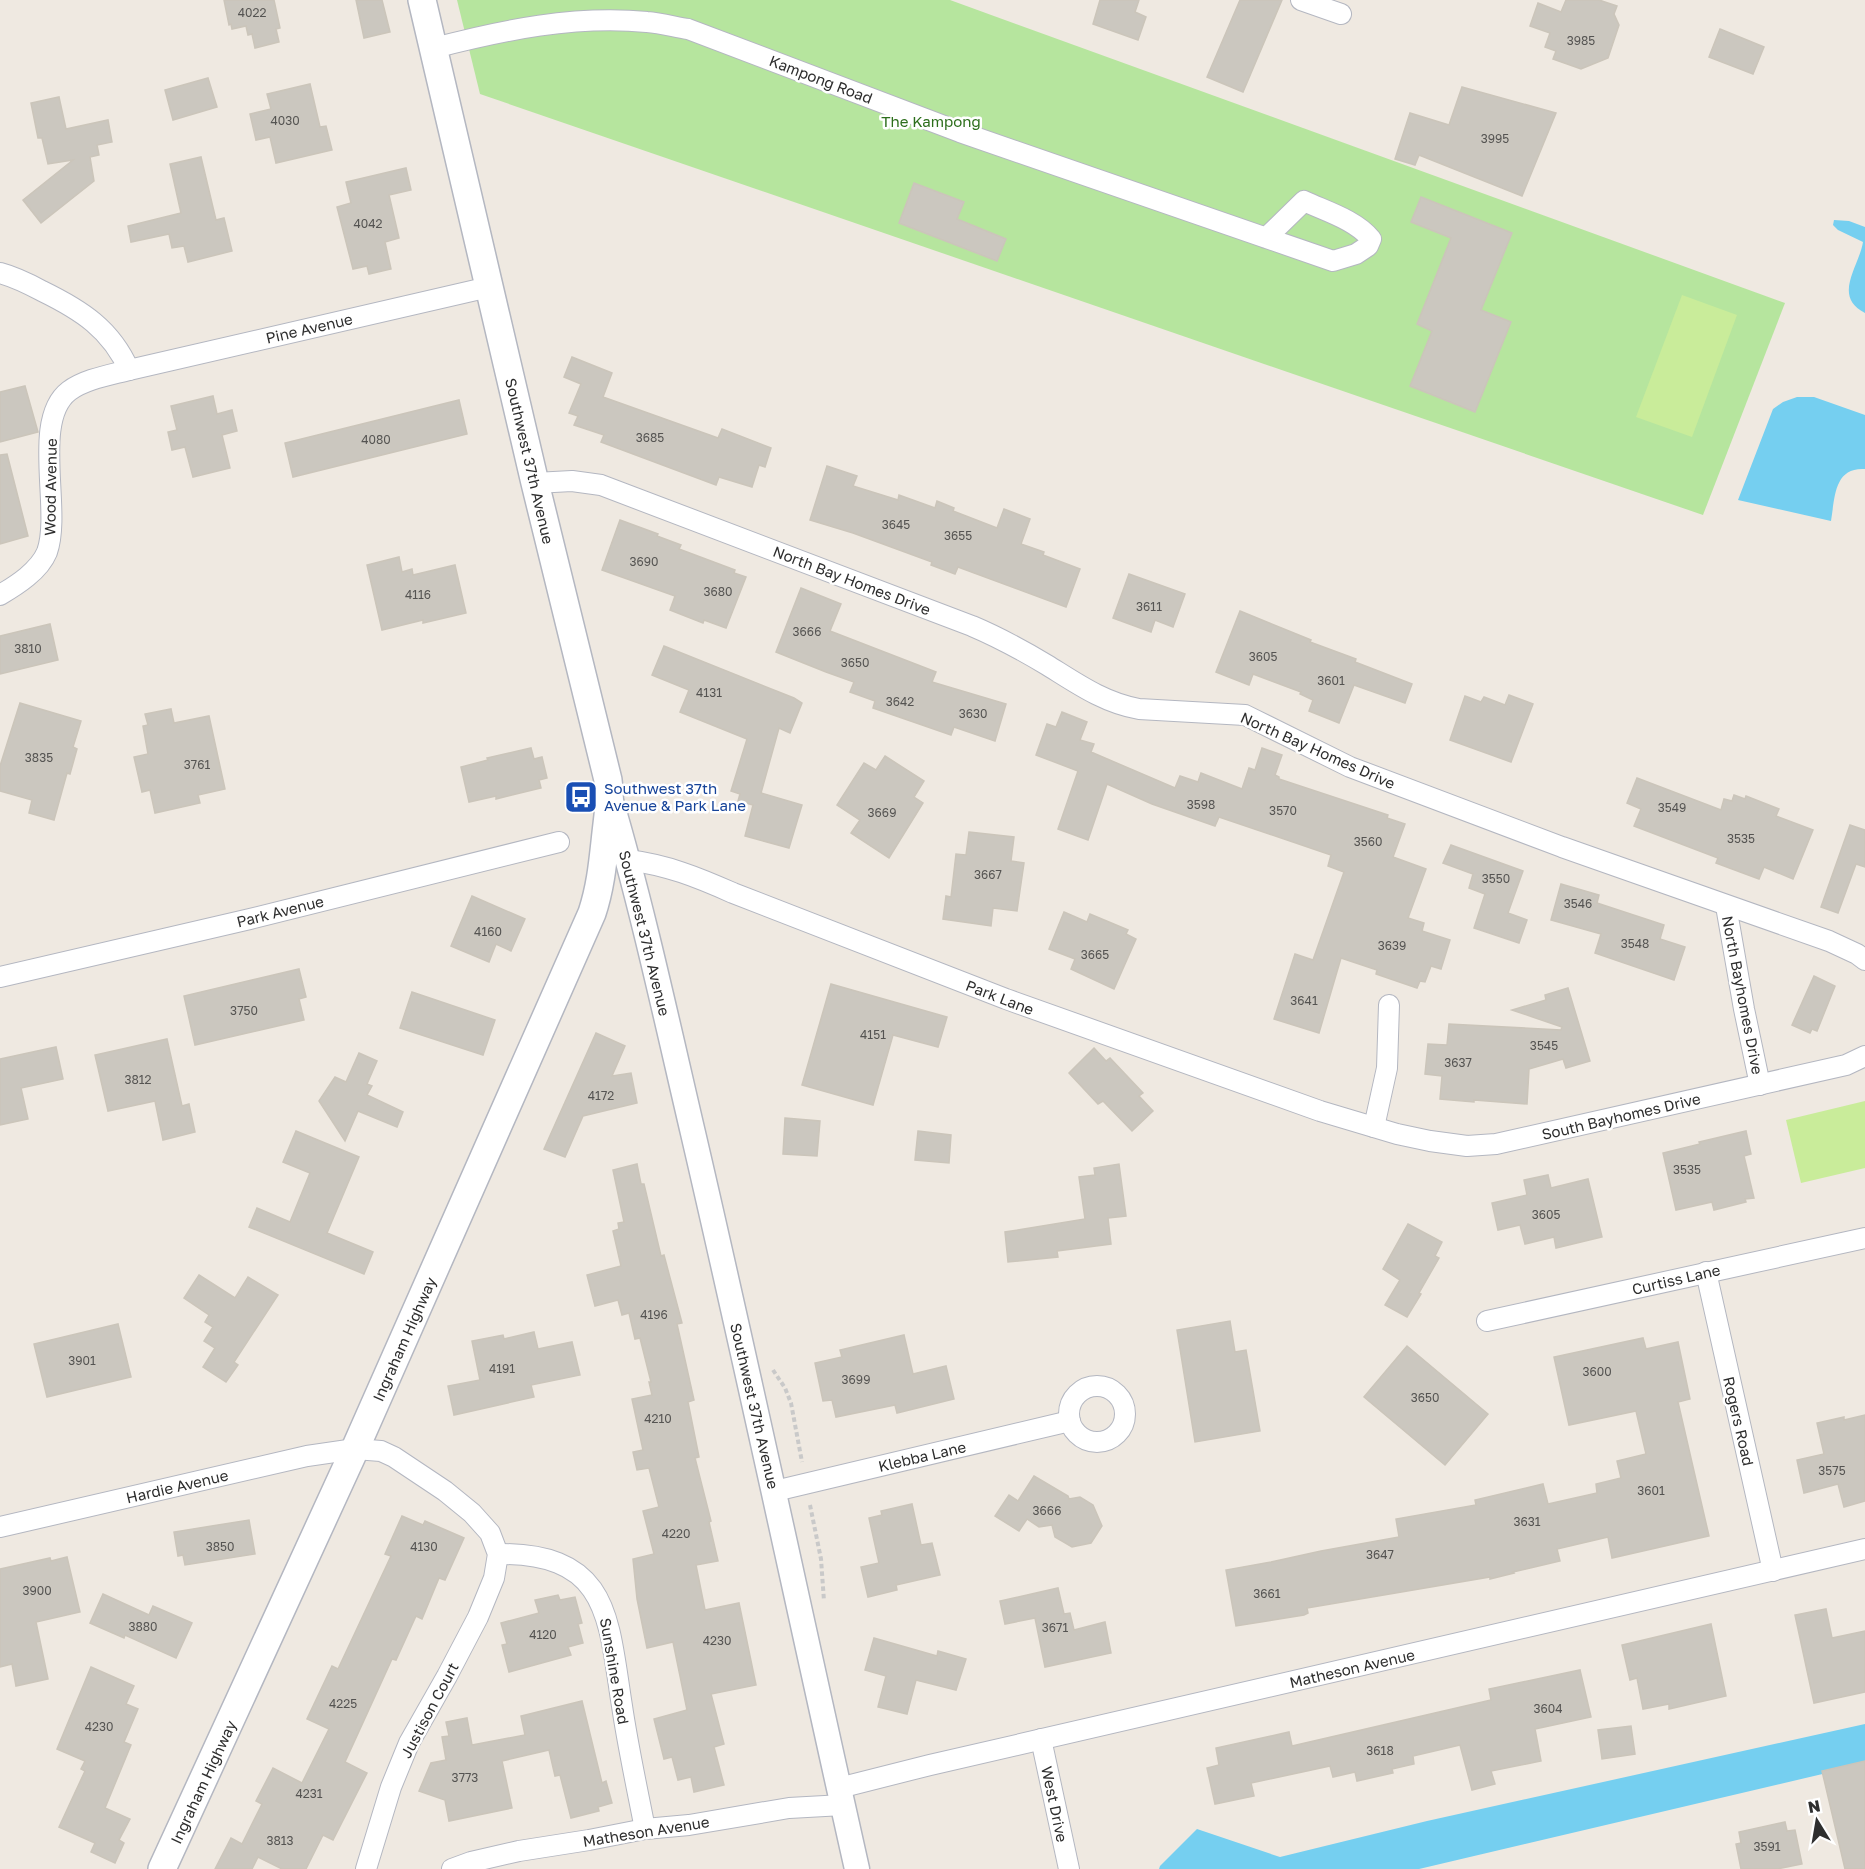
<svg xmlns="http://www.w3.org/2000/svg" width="1865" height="1869" font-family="'Golos Text',sans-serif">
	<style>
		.green { fill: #b6e59e }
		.pitch { fill: #c9ec9a }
		.water { fill: #75cff0 }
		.building { fill: #cbc7bf; stroke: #cbc5ba; stroke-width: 1.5 }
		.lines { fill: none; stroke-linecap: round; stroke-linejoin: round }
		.minor-casing { stroke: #b4b7c1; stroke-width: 22 }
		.tertiary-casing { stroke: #b4b7c1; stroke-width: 27 }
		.secondary-casing { stroke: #b4b7c1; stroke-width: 30 }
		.path { stroke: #c9c9c9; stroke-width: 4; stroke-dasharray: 4.5 3; stroke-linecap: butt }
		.minor { stroke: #fff; stroke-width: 20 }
		.tertiary { stroke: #fff; stroke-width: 24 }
		.secondary { stroke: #fff; stroke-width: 27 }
		.labels { text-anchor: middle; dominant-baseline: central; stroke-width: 5; stroke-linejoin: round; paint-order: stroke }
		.number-label { font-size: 12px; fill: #555452 }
		.street-label { font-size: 15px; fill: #2e2e2e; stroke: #fff }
		.park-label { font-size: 15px; fill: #2c6e1b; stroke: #fff }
		.transit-label { font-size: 15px; fill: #164399; stroke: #fff; text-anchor: start }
	</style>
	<rect width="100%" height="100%" fill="#efe9e1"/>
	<path class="green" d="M457,0H950L1785,303L1703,515L480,94Z"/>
	<g class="pitch">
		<path d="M1682,295L1737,315L1692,437L1636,417Z"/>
		<path d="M1865,1101V1168L1801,1183L1786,1120Z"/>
	</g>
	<g class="water">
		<path d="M1834,220L1849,221L1865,227V313C1832,296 1859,267 1863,242L1838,230L1833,225Z"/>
		<path d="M1797,397H1814L1865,415V469C1834,467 1835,497 1831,521L1738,500L1773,409L1783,402Z"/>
		<path d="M1865,1724V1764L1419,1869H1159L1160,1866L1197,1829L1280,1857L1427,1821Z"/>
	</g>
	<g class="building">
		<path d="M224,0H274L280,28L276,29L279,42L255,48L252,34L248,35L246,26L232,29L231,24L229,25Z"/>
		<path d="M356,0H382L390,32L364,38Z"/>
		<path d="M1100,0H1139L1135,12L1146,17L1138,40L1093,24Z"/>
		<path d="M1240,0H1282L1243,92L1207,77Z"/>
		<path d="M1566,0H1599L1617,6L1614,14L1619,25L1608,58L1581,69L1553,59L1556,51L1545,47L1550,33L1530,26L1538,3L1561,12Z"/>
		<path d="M1720,29L1764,47L1753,74L1709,57Z"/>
		<path d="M208,78L217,107L173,120L165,90Z"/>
		<path d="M310,84L320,127L326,126L332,150L276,163L270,137L256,140L250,114L271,109L267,94Z"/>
		<path d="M1462,87L1556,113L1522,196L1419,155L1415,165L1395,159L1410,113L1449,125Z"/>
		<path d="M59,97L66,129L108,120L112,142L97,145L99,155L90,157L94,181L41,223L23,200L73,160L48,164L42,138H38L31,103Z"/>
		<path d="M201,157L216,220L224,218L232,251L188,262L184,246L172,248L169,234L131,242L128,226L181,213L170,164Z"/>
		<path d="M406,168L411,190L389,195L399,238L385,242L391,269L369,274L367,266L353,269L337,207L351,203L346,182Z"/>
		<path d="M914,183L964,202L957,219L1006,239L997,261L899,223Z"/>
		<path d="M1421,197L1512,233L1481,310L1511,322L1475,412L1410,386L1432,331L1417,324L1451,238L1411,222Z"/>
		<path d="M572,357L612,373L603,397L718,438L722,429L771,448L765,467L759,465L752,487L719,477L716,485L601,442L604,435L574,425L578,416L569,413L581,384L564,377Z"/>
		<path d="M25,386L38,432L0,442V392Z"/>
		<path d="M213,396L217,414L232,410L237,431L222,435L230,468L193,477L185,447L172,450L168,432L177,430L171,406Z"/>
		<path d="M459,400L467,434L293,477L285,443Z"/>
		<path d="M7,454L28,536L0,544V455Z"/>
		<path d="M827,466L857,476L853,486L898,500L899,495L935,508L937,501L954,508L953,511L997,528L1004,509L1030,519L1021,544L1044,552L1043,555L1080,569L1066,607L958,567L955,574L931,565L932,562L853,533L810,520Z"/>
		<path d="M620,520L658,534L657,536L681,545L679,549L735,570L734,573L746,577L726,628L704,620L703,623L670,610L675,596L602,570Z"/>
		<path d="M399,557L402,572L412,569L413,575L455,565L466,613L423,623V620L382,630L367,565Z"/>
		<path d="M1129,574L1185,594L1173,627L1155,620L1151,632L1113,618Z"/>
		<path d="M801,588L841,604L830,631L936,672L932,682L1006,704L995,741L954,727L951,735L873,708L875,701L850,692L854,682L826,672L776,652Z"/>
		<path d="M1240,611L1311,640L1310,642L1356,659L1355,662L1412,684L1405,703L1354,685L1339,723L1309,711L1313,700L1300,694L1301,692L1253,674L1249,685L1216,672Z"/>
		<path d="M50,624L58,660L0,674V636Z"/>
		<path d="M664,646L794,698L802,703L790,733L779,728L761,793L802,805L789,848L745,836L753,805L738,801L740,794L731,791L747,739L680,712L689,690L652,675Z"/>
		<path d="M1509,695L1533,704L1511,762L1450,740L1465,696L1481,702L1484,697L1505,705Z"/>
		<path d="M20,703L81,721L73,747L77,749L70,774L67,773L54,820L29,813L32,800L0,791V766Z"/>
		<path d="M171,709L174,723L209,716L225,789L198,795L200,803L155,813L150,790L142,792L134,757L148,754L143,726L148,725L145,714Z"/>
		<path d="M1062,712L1087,722L1080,740L1094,744L1091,752L1175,788L1180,776L1198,782L1201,773L1242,789L1249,768L1255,770L1262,748L1282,755L1275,775L1279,777V779L1388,815L1387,818L1405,824L1393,857L1426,869L1408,918L1424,923L1422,931L1450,940L1441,969L1431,966L1425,982L1420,981L1417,988L1376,974L1377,970L1341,958L1319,1033L1274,1019L1295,954L1313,960L1344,872L1328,866L1331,855L1219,817L1215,826L1152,804L1107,784L1088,840L1058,829L1078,771L1036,755L1047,724L1056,727Z"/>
		<path d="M531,748L534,759L542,757L547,778L539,780L541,788L496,799V796L469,802L461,767L488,760L487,758Z"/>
		<path d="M885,756L924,781L914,797L923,803L889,858L851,833L860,820L837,805L864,763L876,770Z"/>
		<path d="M1637,778L1721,810L1724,799L1732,801L1734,795L1745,799L1746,796L1779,809L1776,816L1813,830L1793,879L1764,867L1759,879L1716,863L1718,858L1634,826L1641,809L1627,803Z"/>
		<path d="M1850,825L1865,830V867L1856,864L1838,913L1821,907Z"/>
		<path d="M969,832L1014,837L1011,861L1024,863L1017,911L993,908L991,926L943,919L946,896L951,897L956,854L966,855Z"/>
		<path d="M1451,845L1523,871L1508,913L1527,920L1519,943L1474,928L1485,894L1469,888L1473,874L1443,863Z"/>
		<path d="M1561,884L1599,895L1597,903L1664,925L1660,939L1685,947L1674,980L1595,953L1601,934L1551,920Z"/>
		<path d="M472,896L525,919L511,951L496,944L489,962L451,946Z"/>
		<path d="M1064,912L1087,922L1090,914L1128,930L1126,934L1136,939L1114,989L1071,969L1075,959L1049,949Z"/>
		<path d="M299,969L306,997L299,999L304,1020L195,1045L184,996Z"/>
		<path d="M1814,976L1835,986L1817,1031L1812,1029L1810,1033L1792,1025Z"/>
		<path d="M831,984L947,1017L938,1047L893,1035L873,1105L802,1085Z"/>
		<path d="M1568,988L1590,1061L1566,1068L1563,1059L1529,1069L1527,1104L1474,1100V1102L1440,1099L1442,1076L1425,1074L1428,1044L1447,1045L1449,1024L1561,1030L1562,1027L1512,1010L1546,1000L1545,995Z"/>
		<path d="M412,992L495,1020L483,1055L400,1028Z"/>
		<path d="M596,1033L625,1046L612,1076L631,1073L637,1103L583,1116L565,1157L544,1149Z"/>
		<path d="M167,1039L182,1106L189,1104L195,1132L163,1140L155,1101L108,1111L95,1055Z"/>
		<path d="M56,1047L63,1079L21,1088L28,1119L0,1125V1059Z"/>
		<path d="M1094,1048L1106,1061L1110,1058L1143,1093L1139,1096L1153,1111L1132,1131L1103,1101L1098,1104L1069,1073Z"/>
		<path d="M359,1053L377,1061L367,1084L372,1086L367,1095L403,1112L397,1127L358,1111L345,1141L319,1101L335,1077L346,1082Z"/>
		<path d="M785,1118L820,1121L817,1156L783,1154Z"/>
		<path d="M296,1131L359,1157L327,1233L373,1252L364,1274L249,1227L257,1208L290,1222L310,1173L283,1162Z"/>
		<path d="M918,1131L951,1135L949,1163L915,1160Z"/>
		<path d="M1746,1131L1751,1154L1744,1156L1754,1198L1745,1199L1746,1202L1714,1210L1712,1202L1676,1210L1663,1153L1700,1144L1699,1142Z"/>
		<path d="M637,1164L641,1184H644L661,1256L664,1255L682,1323L677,1324L694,1400L688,1402L699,1457L695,1458L711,1521L709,1522L718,1561L696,1565L705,1610L739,1603L756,1685L711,1694L724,1744L714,1747L724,1785L694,1792L691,1777L678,1780L672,1757L664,1759L654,1719L687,1710L673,1642L647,1648L637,1599L633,1559L654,1554L643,1511L659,1507L649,1468L637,1470L633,1452L643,1450L632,1399L652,1395L649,1382H651L640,1338L635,1339L629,1313L622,1315L618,1300L595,1306L587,1275L621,1266L613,1231L619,1229L618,1223L624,1222L613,1170Z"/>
		<path d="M1119,1164L1126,1216L1108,1218L1111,1244L1057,1251L1058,1257L1008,1262L1005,1232L1085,1219L1079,1177L1095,1175L1094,1168Z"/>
		<path d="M1548,1175L1551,1188L1588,1179L1602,1237L1556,1248L1554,1237L1525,1244L1520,1225L1498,1230L1492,1203L1527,1195L1524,1180Z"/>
		<path d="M1408,1224L1442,1242L1435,1256L1439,1258L1419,1293L1421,1294L1407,1317L1385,1305L1400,1280L1383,1269Z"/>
		<path d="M199,1275L235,1298L248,1277L278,1295L234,1362L238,1365L226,1382L203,1367L215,1348L204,1341L213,1327L205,1322L209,1315L184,1298Z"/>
		<path d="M1230,1321L1235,1352L1246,1350L1260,1431L1195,1442L1177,1330Z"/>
		<path d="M118,1324L131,1377L47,1397L34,1344Z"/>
		<path d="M534,1332L538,1349L572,1342L580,1375L531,1385L534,1397L454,1415L448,1386L480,1380L472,1341L503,1335L504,1339Z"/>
		<path d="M904,1335L913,1374L946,1366L954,1399L897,1413L895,1405L836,1417L832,1400L823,1401L815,1363L842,1357L840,1350Z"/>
		<path d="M1643,1338L1646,1349L1678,1342L1690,1399L1678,1402L1709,1536L1612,1558L1608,1537L1557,1549L1560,1561L1513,1572L1514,1573L1490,1579V1577L1307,1608L1308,1613L1304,1615L1236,1626L1226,1570L1271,1562L1321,1551L1399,1537L1396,1519L1476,1505L1475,1500L1543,1484L1548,1504L1597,1493L1596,1484L1621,1478L1617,1461L1646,1454L1636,1411L1569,1425L1554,1357Z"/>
		<path d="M1407,1346L1488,1414L1445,1465L1364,1397Z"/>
		<path d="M1865,1415V1501L1844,1507L1838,1484L1804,1493L1797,1460L1824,1454L1817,1423L1844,1417V1420Z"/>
		<path d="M1034,1476L1068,1496L1069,1499L1080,1497L1093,1505L1102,1526L1091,1543L1072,1547L1055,1537L1052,1525L1039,1527L1027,1519L1019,1531L995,1516L1009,1495L1018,1501Z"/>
		<path d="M912,1504L921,1545L932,1543L940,1575L896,1585L897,1590L868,1597L861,1567L879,1563L869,1518L882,1515L881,1511Z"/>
		<path d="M402,1516L423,1525L425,1521L464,1538L445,1580L439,1578L422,1619L416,1616L396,1660L392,1659L345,1762L367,1773L333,1840L323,1835L306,1869H282L258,1857L252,1869H215L231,1838L242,1844L262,1804L256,1801L273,1768L302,1783L329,1729L307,1719L332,1666L338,1669L391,1556L385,1554Z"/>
		<path d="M249,1520L255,1554L185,1565L183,1555L178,1556L174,1532Z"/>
		<path d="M67,1557L80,1612L36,1622L48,1679L16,1686L12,1664L0,1667V1569L50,1558L51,1561Z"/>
		<path d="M1058,1588L1064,1614L1070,1613L1074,1630L1105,1622L1111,1653L1045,1667L1035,1618L1005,1624L1000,1601Z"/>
		<path d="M103,1594L149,1615L153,1606L192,1623L176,1658L125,1635L124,1638L90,1623Z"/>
		<path d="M558,1595L560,1600L575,1597L582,1623L578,1624L583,1643L568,1647L571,1655L509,1672L502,1645L507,1644L501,1623L539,1613L535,1600Z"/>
		<path d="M1826,1609L1832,1638L1865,1631V1692L1814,1703L1795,1615Z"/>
		<path d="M1711,1624L1726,1696L1669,1709V1704L1643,1709L1637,1678L1630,1680L1622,1645Z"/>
		<path d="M874,1638L937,1656L938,1651L966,1659L956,1690L916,1680L907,1714L878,1707L886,1676L865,1670Z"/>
		<path d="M91,1667L134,1686L126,1704L138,1709L124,1742L131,1745L105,1808L130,1819L119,1840L124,1843L115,1863L91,1852L95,1843L59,1827L85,1771L81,1769L85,1761L57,1749Z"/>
		<path d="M1580,1670L1591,1717L1535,1729L1541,1761L1491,1771L1495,1784L1472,1790L1460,1745L1413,1756L1414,1764L1392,1769L1393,1773L1357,1781L1355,1772L1333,1777L1330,1766L1251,1783L1254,1796L1215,1804L1207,1768L1219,1765L1216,1748L1289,1732L1292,1746L1491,1700L1489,1689Z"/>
		<path d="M582,1701L602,1783L606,1781L612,1803L598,1807L599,1811L571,1818L560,1775L555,1776L549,1750L502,1761L512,1808L449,1821L445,1800L419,1791L431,1763L446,1760L442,1737L449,1736L446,1722L467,1718L472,1745L525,1735L521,1716Z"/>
		<path d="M1631,1726L1635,1754L1602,1759L1598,1730Z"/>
		<path d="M1865,1761V1869H1845L1822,1771Z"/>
		<path d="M1785,1822L1787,1831L1795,1830L1802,1864L1777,1869H1741L1736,1844L1741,1843L1739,1832Z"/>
	</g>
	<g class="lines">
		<defs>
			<g id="minor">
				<path d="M1301,0L1341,14"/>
				<path d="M434,48C503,30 575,15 647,22C661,23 675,27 688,29L960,132L1333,261L1356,254L1368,246L1371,239C1356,220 1325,211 1304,201L1266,238"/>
				<path d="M0,273C15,277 29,284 42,291C81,310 111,329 129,370"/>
				<path d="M535,483L572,481L601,485L972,626C998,637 1022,650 1047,665C1076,683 1104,703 1139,709L1245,715L1350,767L1562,847L1829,941L1857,954L1865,960"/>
				<path d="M0,595C17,585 39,571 47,552C62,510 31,420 69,391C85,379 110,375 129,370L489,287"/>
				<path d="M628,860C667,865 697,877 733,893L1006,999L1320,1111L1397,1134L1430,1141L1467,1146L1496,1144L1846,1065L1865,1056"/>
				<path d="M1726,906L1744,1009L1760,1085"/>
				<path d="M0,977L250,919L559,842"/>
				<path d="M1374,1127L1387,1068L1389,1005"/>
				<path d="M1706,1272L1773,1571"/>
				<path d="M1487,1321L1865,1238"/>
				<circle cx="1097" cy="1414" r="28"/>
				<path d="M775,1491L1070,1421"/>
				<path d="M0,1527L307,1456L355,1449L381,1451L394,1457L445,1491L472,1513L490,1533L498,1554L494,1578L478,1617L447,1676L409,1743L391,1787L366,1869"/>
				<path d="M498,1554C610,1553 608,1618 622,1706C628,1747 637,1788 645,1829"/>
				<path d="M1041,1739L1069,1869"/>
				<path d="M839,1788L930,1765L1865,1549"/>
				<path d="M452,1869L471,1862L519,1851L589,1840L645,1829L689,1825L789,1808L843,1805"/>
			</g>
			<path id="tertiary" d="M611,801C643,910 667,1022 693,1133C750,1378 802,1624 857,1869"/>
			<path id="secondary" d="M162,1869L355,1449L592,913C601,886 603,860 606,833C608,814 611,799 608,780L535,483L422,0"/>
		</defs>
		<use href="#minor" class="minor-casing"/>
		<use href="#tertiary" class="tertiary-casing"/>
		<use href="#secondary" class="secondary-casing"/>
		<g class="path">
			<path d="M773,1370L785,1388L791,1403L802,1462"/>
			<path d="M810,1505L821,1559L824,1601"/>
		</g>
		<use href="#minor" class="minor"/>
		<use href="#tertiary" class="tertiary"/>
		<use href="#secondary" class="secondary"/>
	</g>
	<defs>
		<symbol id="bus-square" viewBox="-11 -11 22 22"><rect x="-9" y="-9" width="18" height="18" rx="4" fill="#1a4fb4" stroke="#fff"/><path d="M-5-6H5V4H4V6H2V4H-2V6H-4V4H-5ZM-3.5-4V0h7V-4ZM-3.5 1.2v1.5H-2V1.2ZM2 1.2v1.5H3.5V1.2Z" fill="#fff"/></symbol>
	</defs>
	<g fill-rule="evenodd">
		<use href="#bus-square" x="562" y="778" width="38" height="38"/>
	</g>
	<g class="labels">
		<g class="number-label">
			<text x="252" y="12">4022</text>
			<text x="1581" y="40">3985</text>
			<text x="285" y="120">4030</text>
			<text x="1495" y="138">3995</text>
			<text x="368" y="223">4042</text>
			<text x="650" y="437">3685</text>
			<text x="376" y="439">4080</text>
			<text x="896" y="524">3645</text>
			<text x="958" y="535">3655</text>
			<text x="644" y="561">3690</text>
			<text x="718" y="591">3680</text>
			<text x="418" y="594">4116</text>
			<text x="1149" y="606">3611</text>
			<text x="807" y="631">3666</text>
			<text x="28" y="648">3810</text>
			<text x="1263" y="656">3605</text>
			<text x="855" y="662">3650</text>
			<text x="1331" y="680">3601</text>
			<text x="709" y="692">4131</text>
			<text x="900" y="701">3642</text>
			<text x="973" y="713">3630</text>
			<text x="39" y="757">3835</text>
			<text x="197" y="764">3761</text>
			<text x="1201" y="804">3598</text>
			<text x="1672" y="807">3549</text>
			<text x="1283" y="810">3570</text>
			<text x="882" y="812">3669</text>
			<text x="1741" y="838">3535</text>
			<text x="1368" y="841">3560</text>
			<text x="988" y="874">3667</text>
			<text x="1496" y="878">3550</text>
			<text x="1578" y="903">3546</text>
			<text x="488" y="931">4160</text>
			<text x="1635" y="943">3548</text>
			<text x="1392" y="945">3639</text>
			<text x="1095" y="954">3665</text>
			<text x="1304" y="1000">3641</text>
			<text x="244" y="1010">3750</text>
			<text x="873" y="1034">4151</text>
			<text x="1544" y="1045">3545</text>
			<text x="1458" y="1062">3637</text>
			<text x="138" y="1079">3812</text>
			<text x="601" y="1095">4172</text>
			<text x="1687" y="1169">3535</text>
			<text x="1546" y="1214">3605</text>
			<text x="654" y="1314">4196</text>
			<text x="82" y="1360">3901</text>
			<text x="502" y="1368">4191</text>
			<text x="1597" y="1371">3600</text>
			<text x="856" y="1379">3699</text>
			<text x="1425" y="1397">3650</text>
			<text x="658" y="1418">4210</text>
			<text x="1832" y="1470">3575</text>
			<text x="1651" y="1490">3601</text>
			<text x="1047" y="1510">3666</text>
			<text x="1527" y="1521">3631</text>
			<text x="676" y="1533">4220</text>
			<text x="220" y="1546">3850</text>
			<text x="424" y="1546">4130</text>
			<text x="1380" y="1554">3647</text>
			<text x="37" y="1590">3900</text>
			<text x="1267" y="1593">3661</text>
			<text x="143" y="1626">3880</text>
			<text x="1055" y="1627">3671</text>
			<text x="543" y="1634">4120</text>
			<text x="717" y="1640">4230</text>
			<text x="343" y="1703">4225</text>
			<text x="1548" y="1708">3604</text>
			<text x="99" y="1726">4230</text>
			<text x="1380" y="1750">3618</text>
			<text x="465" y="1777">3773</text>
			<text x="309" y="1793">4231</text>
			<text x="280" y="1840">3813</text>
			<text x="1767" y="1846">3591</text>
		</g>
		<g class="street-label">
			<text transform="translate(821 79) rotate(21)">Kampong Road</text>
			<text transform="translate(309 328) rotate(-13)">Pine Avenue</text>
			<text transform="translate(530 461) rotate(77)">Southwest 37th Avenue</text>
			<text transform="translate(50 487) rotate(-89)">Wood Avenue</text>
			<text transform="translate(852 580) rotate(21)">North Bay Homes Drive</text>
			<text transform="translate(1318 750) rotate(24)">North Bay Homes Drive</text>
			<text transform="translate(280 911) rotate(-14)">Park Avenue</text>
			<text transform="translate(645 933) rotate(76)">Southwest 37th Avenue</text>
			<text transform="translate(1743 995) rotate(79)">North Bayhomes Drive</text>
			<text transform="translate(1000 997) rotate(21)">Park Lane</text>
			<text transform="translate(1621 1116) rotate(-13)">South Bayhomes Drive</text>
			<text transform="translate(1676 1279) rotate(-13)">Curtiss Lane</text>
			<text transform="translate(404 1339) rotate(-66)">Ingraham Highway</text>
			<text transform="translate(755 1406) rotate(77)">Southwest 37th Avenue</text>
			<text transform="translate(1739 1421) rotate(77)">Rogers Road</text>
			<text transform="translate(922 1456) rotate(-13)">Klebba Lane</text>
			<text transform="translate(177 1486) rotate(-13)">Hardie Avenue</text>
			<text transform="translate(1352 1668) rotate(-13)">Matheson Avenue</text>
			<text transform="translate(615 1671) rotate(80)">Sunshine Road</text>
			<text transform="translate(429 1710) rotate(-62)">Justison Court</text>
			<text transform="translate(203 1782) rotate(-65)">Ingraham Highway</text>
			<text transform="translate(1055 1804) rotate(78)">West Drive</text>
			<text transform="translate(646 1831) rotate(-9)">Matheson Avenue</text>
		</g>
		<g class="park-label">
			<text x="931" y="121">The Kampong</text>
		</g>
		<g class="transit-label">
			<text x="604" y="788">Southwest 37th<tspan x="604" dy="17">Avenue &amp; Park Lane</tspan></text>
		</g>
	</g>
	<g transform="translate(1817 1821) rotate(349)" stroke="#ffffff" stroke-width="4.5" paint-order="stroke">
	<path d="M0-4.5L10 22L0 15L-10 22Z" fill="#2e2e2e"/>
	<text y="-9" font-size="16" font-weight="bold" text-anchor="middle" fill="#2e2e2e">N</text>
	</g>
</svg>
